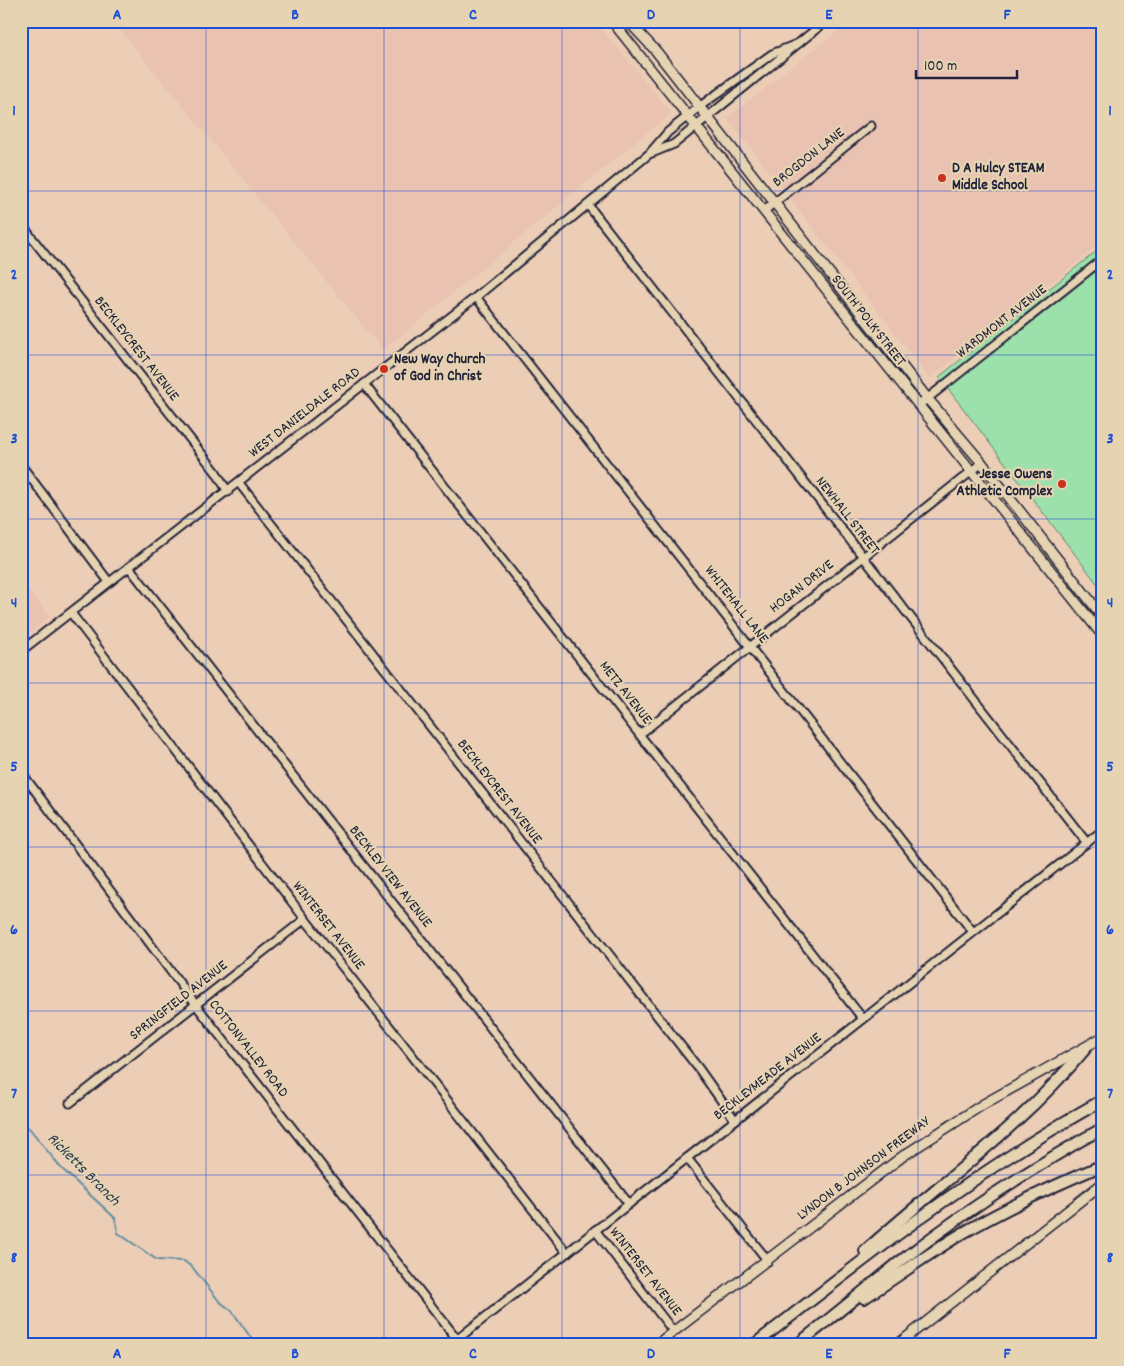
<svg xmlns="http://www.w3.org/2000/svg" width="1124" height="1366" font-family="Dekko,sans-serif">
	<style>
		.built { fill: #e9c2b2 }
		.green { fill: #9ce0ab; stroke: #5f8173 }
		.lines { fill: none; stroke-linecap: round; stroke-linejoin: round }
		.stream { stroke: #608fa3; stroke-width: 2 }
		.minor-casing { stroke: #22223b; stroke-width: 11 }
		.major-casing { stroke: #22223b; stroke-width: 12 }
		.highway-casing { stroke: #22223b; stroke-width: 14 }
		.minor { stroke: #e5d3b1; stroke-width: 7 }
		.major { stroke: #e5d3b1; stroke-width: 9 }
		.highway { stroke: #e5d3b1; stroke-width: 10 }
		.grid { fill: none; stroke: #1d4ed8; stroke-width: 1; stroke-opacity: 0.55 }
		.poi-dot { fill: #c8321e; stroke: #e5d3b1; stroke-width: 2 }
		.labels { text-anchor: middle; dominant-baseline: central; stroke-width: 4.5; stroke-linejoin: round; paint-order: stroke }
		.street-label { font-size: 15px; fill: #22223b; stroke: #e5d3b1 }
		.poi-label { font-size: 15px; font-weight: bold; fill: #22223b; stroke: #e5d3b1; text-anchor: start }
		.water-label { font-size: 16px; font-style: italic; fill: #313d55; stroke: #e5d3b1 }
		.neatline { fill: none; stroke: #1d4ed8; stroke-width: 2 }
		.grid-label { font-size: 16px; text-anchor: middle; font-weight: bold; fill: #1d4ed8 }
	</style>
	<rect width="100%" height="100%" fill="#eccdb5"/>
	<filter id="ink" filterUnits="userSpaceOnUse"><feTurbulence type="fractalNoise" baseFrequency=".02" numOctaves="2"/><feDisplacementMap in="SourceGraphic" scale="10" xChannelSelector="R" yChannelSelector="G"/><feConvolveMatrix kernelMatrix="1 2 1 2 8 2 1 2 1" color-interpolation-filters="sRGB"/></filter>
	<g filter="url(#ink)">
		<g class="built">
			<path d="M113,21H595L671,113L383,350Z"/>
			<path d="M851,21H1090L1103,38V242L930,378L727,118Z"/>
			<path d="M21,581L50,617L21,639Z"/>
		</g>
		<path class="green" d="M1103,246V591L939,377Z"/>
		<g class="lines">
			<path class="stream" d="M21,1122L30,1129L61,1168L115,1218L118,1233L157,1260L184,1261L193,1268L219,1301L232,1311L256,1345"/>
			<defs>
				<g id="minor">
					<path d="M652,153L674,144L826,21"/>
					<path d="M588,205L1087,843"/>
					<path d="M764,211L871,126"/>
					<path d="M21,224L216,472L228,492"/>
					<path d="M476,297L973,932"/>
					<path d="M364,384L863,1019"/>
					<path d="M918,406L1103,259"/>
					<path d="M21,465L109,582"/>
					<path d="M239,483L699,1069L735,1120"/>
					<path d="M129,567L629,1204"/>
					<path d="M71,613L305,919L567,1253"/>
					<path d="M21,651L476,297L649,154L668,132L699,107L772,54L799,43"/>
					<path d="M640,734L982,463"/>
					<path d="M21,772L196,1005L457,1339"/>
					<path d="M70,1103L305,919"/>
					<path d="M687,1158L768,1261"/>
					<path d="M595,1230L673,1331"/>
					<path d="M450,1345L1103,830"/>
				</g>
				<g id="major">
					<path d="M612,21L1103,636"/>
					<path d="M628,21L656,51L927,398L982,463L1103,617"/>
					<path d="M656,1345L903,1156L982,1105L1103,1037"/>
					<path d="M897,1345L1103,1183"/>
				</g>
				<g id="highway">
					<path d="M865,1251C939,1184 1022,1126 1085,1049"/>
					<path d="M864,1298C897,1277 929,1253 963,1233C1008,1207 1055,1185 1103,1165"/>
					<path d="M754,1345C866,1257 978,1169 1103,1100"/>
					<path d="M797,1345C831,1318 864,1291 897,1264C962,1213 1031,1168 1103,1128"/>
				</g>
			</defs>
			<use href="#minor" class="minor-casing"/>
			<use href="#major" class="major-casing"/>
			<use href="#highway" class="highway-casing"/>
			<use href="#minor" class="minor"/>
			<use href="#major" class="major"/>
			<use href="#highway" class="highway"/>
		</g>
	</g>
	<path class="grid" d="M206,21V1345M384,21V1345M562,21V1345M740,21V1345M918,21V1345M21,191H1103M21,355H1103M21,519H1103M21,683H1103M21,847H1103M21,1011H1103M21,1175H1103"/>
	<g class="poi-dot">
		<circle cx="942" cy="178" r="5"/>
		<circle cx="384" cy="369" r="5"/>
		<circle cx="1062" cy="484" r="5"/>
	</g>
	<g class="labels">
		<g class="street-label">
			<text transform="translate(809 158) rotate(-38)">BROGDON LANE</text>
			<text transform="translate(868 321) rotate(52)">SOUTH POLK STREET</text>
			<text transform="translate(1002 322) rotate(-38)">WARDMONT AVENUE</text>
			<text transform="translate(136 349) rotate(52)">BECKLEYCREST AVENUE</text>
			<text transform="translate(305 413) rotate(-38)">WEST DANIELDALE ROAD</text>
			<text transform="translate(847 516) rotate(52)">NEWHALL STREET</text>
			<text transform="translate(802 587) rotate(-38)">HOGAN DRIVE</text>
			<text transform="translate(736 605) rotate(52)">WHITEHALL LANE</text>
			<text transform="translate(625 693) rotate(52)">METZ AVENUE</text>
			<text transform="translate(499 792) rotate(52)">BECKLEYCREST AVENUE</text>
			<text transform="translate(390 877) rotate(52)">BECKLEY VIEW AVENUE</text>
			<text transform="translate(328 926) rotate(52)">WINTERSET AVENUE</text>
			<text transform="translate(179 1001) rotate(-38)">SPRINGFIELD AVENUE</text>
			<text transform="translate(248 1049) rotate(52)">COTTONVALLEY ROAD</text>
			<text transform="translate(768 1077) rotate(-38)">BECKLEYMEADE AVENUE</text>
			<text transform="translate(864 1169) rotate(-37)">LYNDON B JOHNSON FREEWAY</text>
			<text transform="translate(645 1272) rotate(52)">WINTERSET AVENUE</text>
		</g>
		<g class="poi-label">
			<text x="952" y="169">D A Hulcy STEAM<tspan x="952" dy="17">Middle School</tspan></text>
			<text x="394" y="360">New Way Church<tspan x="394" dy="17">of God in Christ</tspan></text>
			<text x="1052" y="475" text-anchor="end">Jesse Owens<tspan x="1052" dy="17">Athletic Complex</tspan></text>
		</g>
		<g class="water-label">
			<text transform="translate(83 1170) rotate(45)">Ricketts Branch</text>
		</g>
	</g>
	<rect width="1124" height="1366" fill="none" stroke="#e5d3b1" stroke-width="55"/>
	<path d="M916 70v8h101v-8" fill="none" stroke="#22223b" stroke-width="2.5"/>
	<text x="924" y="70" font-size="15" fill="#22223b" stroke="#e5d3b1" stroke-width="4" paint-order="stroke">100 m</text>
	<rect x="28" y="28" width="1068" height="1310" class="neatline"/>
	<g class="grid-label">
		<text x="117" y="19">A</text>
		<text x="295" y="19">B</text>
		<text x="473" y="19">C</text>
		<text x="651" y="19">D</text>
		<text x="829" y="19">E</text>
		<text x="1007" y="19">F</text>
		<text x="14" y="115">1</text>
		<text x="1110" y="115">1</text>
		<text x="14" y="279">2</text>
		<text x="1110" y="279">2</text>
		<text x="14" y="443">3</text>
		<text x="1110" y="443">3</text>
		<text x="14" y="607">4</text>
		<text x="1110" y="607">4</text>
		<text x="14" y="771">5</text>
		<text x="1110" y="771">5</text>
		<text x="14" y="934">6</text>
		<text x="1110" y="934">6</text>
		<text x="14" y="1098">7</text>
		<text x="1110" y="1098">7</text>
		<text x="14" y="1262">8</text>
		<text x="1110" y="1262">8</text>
		<text x="117" y="1358">A</text>
		<text x="295" y="1358">B</text>
		<text x="473" y="1358">C</text>
		<text x="651" y="1358">D</text>
		<text x="829" y="1358">E</text>
		<text x="1007" y="1358">F</text>
	</g>
</svg>
